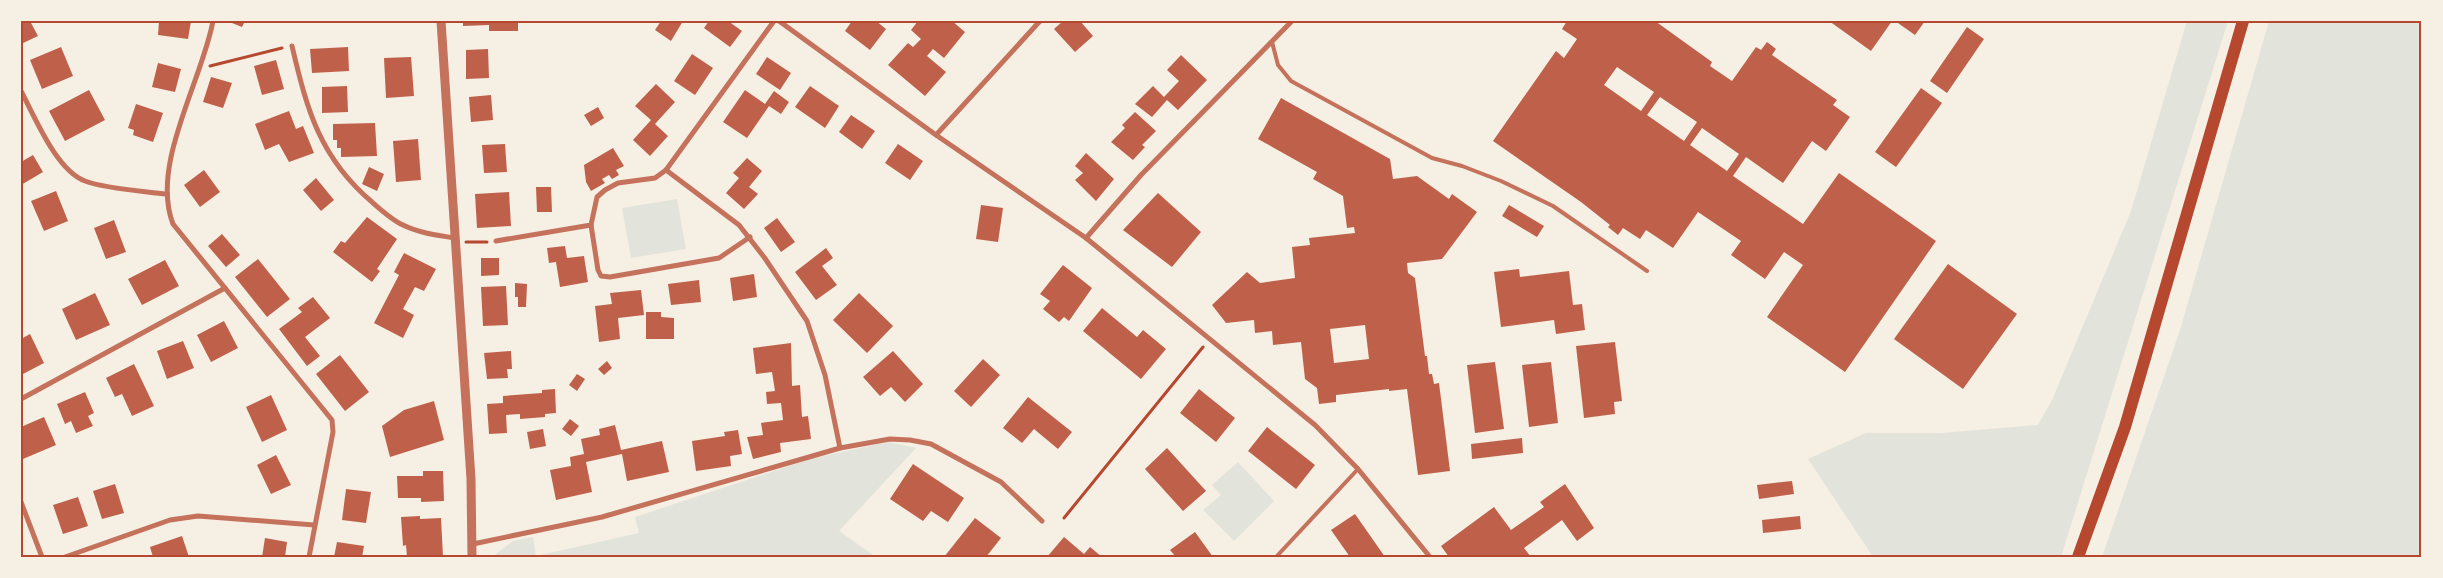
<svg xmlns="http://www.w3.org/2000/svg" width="2443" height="578" font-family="Ubuntu,sans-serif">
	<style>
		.green { fill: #e2e4dc }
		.building { fill: #bf614a; fill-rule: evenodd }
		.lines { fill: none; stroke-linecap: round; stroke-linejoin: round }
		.path { stroke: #b5482f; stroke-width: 3 }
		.service { stroke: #c5725c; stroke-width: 4 }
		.minor { stroke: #c5725c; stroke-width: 5 }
		.tertiary { stroke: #c5725c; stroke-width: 9 }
		.primary { stroke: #b5482f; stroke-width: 12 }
		.neatline { fill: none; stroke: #b5482f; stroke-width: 2 }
	</style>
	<rect width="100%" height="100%" fill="#f6efe4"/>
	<g class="green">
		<path d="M2187,21H2228L2061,557H1873L1808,459L1866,433H1941L2038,425L2052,400L2131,211Z"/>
		<path d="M2269,21H2422V557H2102L2180,330Z"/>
		<path d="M677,199L686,249L631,258L622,208Z"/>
		<path d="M888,442L916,448L839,531L876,557H492L513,541L533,537L536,556L639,533L635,517L813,458Z"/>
		<path d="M1238,462L1274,501L1234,541L1203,510L1221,495L1212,485Z"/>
	</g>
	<g class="building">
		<path d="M21,21H30L38,36L21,44Z"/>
		<path d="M159,21H191L188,39L158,35Z"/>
		<path d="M227,21H245L242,27Z"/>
		<path d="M463,21H518V31H489V25L463,26Z"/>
		<path d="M661,21H683L671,41L655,30Z"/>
		<path d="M709,21H728L742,31L730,47L704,28Z"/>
		<path d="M852,21H876L886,29L870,50L845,31Z"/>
		<path d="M918,21H952L965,32L944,58L933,49L927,56L946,72L925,96L888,65L908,43L913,47L921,39L911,30Z"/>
		<path d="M1063,21H1080L1093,36L1075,52L1054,29Z"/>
		<path d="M1567,21H1655L1712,62L1710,66L1732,81L1756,47L1761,50L1767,42L1776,49L1772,55L1837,100L1833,105L1850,117L1826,151L1812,141L1783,183L1746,157L1733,176L1803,224L1839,173L1936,241L1845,372L1767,317L1803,265L1784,252L1765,279L1731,255L1741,241L1698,212L1673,248L1646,230L1640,239L1623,228L1618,235L1608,227L1610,225L1581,202L1493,141L1556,51L1564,58L1577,39L1562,29ZM1617,67L1654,92L1641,111L1604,85ZM1660,97L1697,122L1684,141L1647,115ZM1702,128L1739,154L1727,171L1690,145Z"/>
		<path d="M1829,21H1892L1871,51Z"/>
		<path d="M1895,21H1925L1915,35Z"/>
		<path d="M1967,27L1984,39L1947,93L1930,81Z"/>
		<path d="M61,47L73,76L42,89L30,60Z"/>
		<path d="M348,47L349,71L312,73L310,49Z"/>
		<path d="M488,49L489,78L466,79V50Z"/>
		<path d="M692,54L713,68L695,95L674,81Z"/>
		<path d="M1181,55L1207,80L1178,110L1167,100L1152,117L1135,104L1153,86L1164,97L1179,81L1167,70Z"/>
		<path d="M411,57L414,96L386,98L384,58Z"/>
		<path d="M767,57L791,73L780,90L756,74Z"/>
		<path d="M276,60L284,89L262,95L254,66Z"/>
		<path d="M158,63L181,69L175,92L152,87Z"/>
		<path d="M211,77L232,83L223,108L203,102Z"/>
		<path d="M656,84L675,102L655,124L668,136L650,156L633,140L651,120L635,106Z"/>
		<path d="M347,86L348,112L322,113V87Z"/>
		<path d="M810,86L839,106L825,128L795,107Z"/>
		<path d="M1921,88L1942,103L1896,167L1875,152Z"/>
		<path d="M89,90L105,120L65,141L49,111Z"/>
		<path d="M745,90L765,104L774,91L789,102L781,114L769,106L747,138L723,122Z"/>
		<path d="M491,95L493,120L471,122L469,97Z"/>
		<path d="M1281,98L1390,159L1393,179L1417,176L1449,199L1452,194L1477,212L1442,259L1407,263L1408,273L1415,278L1425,356H1427L1429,374H1432L1434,384L1439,383L1450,471L1418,475L1407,389L1389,391V389L1336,395V402L1319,404L1317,388L1305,379L1301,342L1273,345L1272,331L1255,333L1254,320L1226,323L1212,305L1247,272L1260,283L1295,278L1292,247L1310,245L1309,238L1355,233L1354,227L1347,228L1343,196L1313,179L1317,172L1258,139ZM1365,325L1369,359L1334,363L1330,329Z"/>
		<path d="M136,104L163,113L153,142L133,135L134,130L128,128Z"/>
		<path d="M598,107L604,118L591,126L584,115Z"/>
		<path d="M289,111L296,129L303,126L314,153L289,162L279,144L265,150L255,124Z"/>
		<path d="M1135,112L1156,131L1142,145L1145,147L1133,160L1111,142L1125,128L1122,125Z"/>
		<path d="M851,115L875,131L862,149L839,132Z"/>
		<path d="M375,123L377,156L341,157V148H337V140H333V124Z"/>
		<path d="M418,139L421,180L396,182L393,141Z"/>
		<path d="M505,144L507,172L484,173L482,145Z"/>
		<path d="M898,144L923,161L910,180L885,163Z"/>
		<path d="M613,148L624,166L616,170L619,175L612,179L609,175L602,179L605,183L591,191L586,182L584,165Z"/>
		<path d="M1086,153L1114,179L1096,201L1075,180L1083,173L1075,166Z"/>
		<path d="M33,155L43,172L21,185V162Z"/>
		<path d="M747,158L762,171L749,187L758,194L744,209L726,193L739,178L733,173Z"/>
		<path d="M369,167L384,174L377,191L362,184Z"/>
		<path d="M204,170L220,192L200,207L184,185Z"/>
		<path d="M316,178L334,200L321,211L303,190Z"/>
		<path d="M536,187H551L552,212H537Z"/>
		<path d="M56,191L68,221L44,231L31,201Z"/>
		<path d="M509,192L511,226L477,228L475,194Z"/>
		<path d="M1158,193L1201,232L1172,267L1123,230Z"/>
		<path d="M981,205L1003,208L998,242L976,239Z"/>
		<path d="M1509,205L1544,226L1537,237L1502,216Z"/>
		<path d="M367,217L397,239L377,269L380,271L372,282L333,252L341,241L345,243Z"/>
		<path d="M777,218L795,242L781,252L764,228Z"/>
		<path d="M114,220L126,252L106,259L94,228Z"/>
		<path d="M222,234L240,255L226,267L208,246Z"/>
		<path d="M565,246L567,258L584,256L588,282L560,287L556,262L549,263L547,248Z"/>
		<path d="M826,248L833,258L822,266L837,285L816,300L795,272Z"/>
		<path d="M404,253L436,269L424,291L415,287L403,309L414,315L403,338L374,323L399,275L394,272Z"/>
		<path d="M481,258H499V275L481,276Z"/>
		<path d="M258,259L290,299L267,317L235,277Z"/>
		<path d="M165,260L179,286L142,305L128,279Z"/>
		<path d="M1948,264L2017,314L1963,389L1894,339Z"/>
		<path d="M1063,265L1092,288L1069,321L1064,317L1059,322L1043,309L1050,301L1040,294Z"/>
		<path d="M1519,269L1520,277L1569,271L1573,305L1582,304L1585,330L1556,334L1554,320L1501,327L1494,272Z"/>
		<path d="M754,274L757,297L733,301L730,278Z"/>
		<path d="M699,280L701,302L671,305L668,284Z"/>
		<path d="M515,283L527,284L526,307H518V297H515Z"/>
		<path d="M506,286L508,325L483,326L481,287Z"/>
		<path d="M641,290L644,315L618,318L620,339L599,342L595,306L612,304L610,293Z"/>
		<path d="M95,293L110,325L76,340L62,309Z"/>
		<path d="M859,293L893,326L867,353L833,320Z"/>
		<path d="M313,297L330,318L305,337L320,356L307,366L279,329L302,312L298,308Z"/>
		<path d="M1102,308L1137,337L1143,330L1166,349L1141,379L1083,331Z"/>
		<path d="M646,312H661V317L674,318V339H646Z"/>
		<path d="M224,321L238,348L211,362L197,335Z"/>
		<path d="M30,334L44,363L21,375V339Z"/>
		<path d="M183,341L194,368L167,379L157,351Z"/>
		<path d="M1615,342L1622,401L1614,402L1615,414L1584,418L1576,346Z"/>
		<path d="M791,343L792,386L800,385L802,417L808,416L811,439L780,443L781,452L753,459L747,437L763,435L761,423L783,420L781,403L767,404L766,392L775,391L772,372L756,374L753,348Z"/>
		<path d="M511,351L512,369H507L508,378L487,379L484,353Z"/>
		<path d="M893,351L923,384L905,402L891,387L880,396L863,377Z"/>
		<path d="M340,355L369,392L345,411L316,374Z"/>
		<path d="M983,359L1000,375L971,407L954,391Z"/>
		<path d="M607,361L612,368L604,375L598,369Z"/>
		<path d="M1495,362L1504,429L1475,433L1467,365Z"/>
		<path d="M1551,362L1558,423L1529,427L1522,365Z"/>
		<path d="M134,364L154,406L132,416L122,394L115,397L106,378Z"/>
		<path d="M577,374L585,379L577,391L569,385Z"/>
		<path d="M555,389L556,413L545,414V417L520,419V414L506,415L507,433L489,434L487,404L503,403V396L542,393V390Z"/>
		<path d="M1199,389L1235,418L1216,442L1180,413Z"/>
		<path d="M85,392L94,413L88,416L93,426L76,433L71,421L65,424L57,404Z"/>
		<path d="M271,395L287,430L262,442L246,407Z"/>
		<path d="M1028,397L1072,432L1058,449L1034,429L1022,443L1003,428Z"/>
		<path d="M434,401L444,440L390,457L382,426L404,410Z"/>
		<path d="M44,417L56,445L23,459L21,427Z"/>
		<path d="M570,419L579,426L571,436L562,429Z"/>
		<path d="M615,425L621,450L662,441L669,472L627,481L622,454L586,462L592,492L556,500L550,470L571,466L570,457L584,454L581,439L600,435L599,429Z"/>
		<path d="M1267,427L1315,465L1296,489L1248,451Z"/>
		<path d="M543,429L546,446L530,449L527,432Z"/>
		<path d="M738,430L742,454L730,456L731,466L696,471L692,441L725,436L724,432Z"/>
		<path d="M1522,438L1523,453L1472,459L1471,444Z"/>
		<path d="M1167,448L1206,491L1183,511L1145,469Z"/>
		<path d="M276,455L291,485L271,494L257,465Z"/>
		<path d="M913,464L964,498L948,522L931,511L923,521L890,499Z"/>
		<path d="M423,471H443L444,501L421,502V498H398L397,476H423Z"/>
		<path d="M1792,481L1794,494L1759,499L1757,485Z"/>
		<path d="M115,484L124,513L102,519L93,491Z"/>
		<path d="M1565,484L1594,528L1577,541L1562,520L1524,548L1531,557H1449L1441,546L1494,507L1511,530L1544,507L1540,502Z"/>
		<path d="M346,489L371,492L366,523L342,520Z"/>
		<path d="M78,497L88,526L63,534L53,505Z"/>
		<path d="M1355,514L1385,557H1350L1331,530Z"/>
		<path d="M420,516V519L441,518L443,557H407L406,545L403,546L401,517Z"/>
		<path d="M1800,516L1801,529L1763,533L1762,520Z"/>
		<path d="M975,518L1001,538L986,557H944Z"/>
		<path d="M1195,532L1213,557H1176L1170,550Z"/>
		<path d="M182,536L189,557H153L150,547Z"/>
		<path d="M1064,537L1084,554L1090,547L1102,557H1047Z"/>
		<path d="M265,538L287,542L285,557H262Z"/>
		<path d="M337,542L364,546L362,557H334Z"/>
	</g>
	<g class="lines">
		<g class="path">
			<path d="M210,66L282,48"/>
			<path d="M466,242H487"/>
			<path d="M1064,518L1203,347"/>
		</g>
		<g class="service">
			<path d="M1272,42L1278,65L1291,81L1432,158L1462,166L1501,181L1553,206L1647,271"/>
			<path d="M1276,557L1358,469"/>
		</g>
		<g class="minor">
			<path d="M213,21C202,81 150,165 173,224L332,420L333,432L309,557"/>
			<path d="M779,21L936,135L1086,238L1315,425L1358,469L1430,557"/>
			<path d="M292,46C307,110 320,158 372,202C381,210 392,220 403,225C419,233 437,235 454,238"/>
			<path d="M21,91C35,117 56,170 85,181C106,189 143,191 166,194"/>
			<path d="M936,135L1040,21"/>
			<path d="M666,170L739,225L764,257L807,321L825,375L840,448"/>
			<path d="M591,225L598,270L601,276L610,277L719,258L750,237"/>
			<path d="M1086,238L1141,175L1292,21"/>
			<path d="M496,241L591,225L597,197L605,190L618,183L655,178L666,170L774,21"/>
			<path d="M21,399L225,288"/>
			<path d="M21,502L42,557"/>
			<path d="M473,544L602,517L840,448L890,439L910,440L931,444L1001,482L1042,521"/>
			<path d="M65,557L170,520L198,516L314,525"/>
		</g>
		<path class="tertiary" d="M441,21L471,479L472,557"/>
		<path class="primary" d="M2078,557L2125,427L2243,21"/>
	</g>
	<rect width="2443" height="578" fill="none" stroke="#f6efe4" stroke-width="45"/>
	<rect x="22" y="22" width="2398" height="534" class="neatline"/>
</svg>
